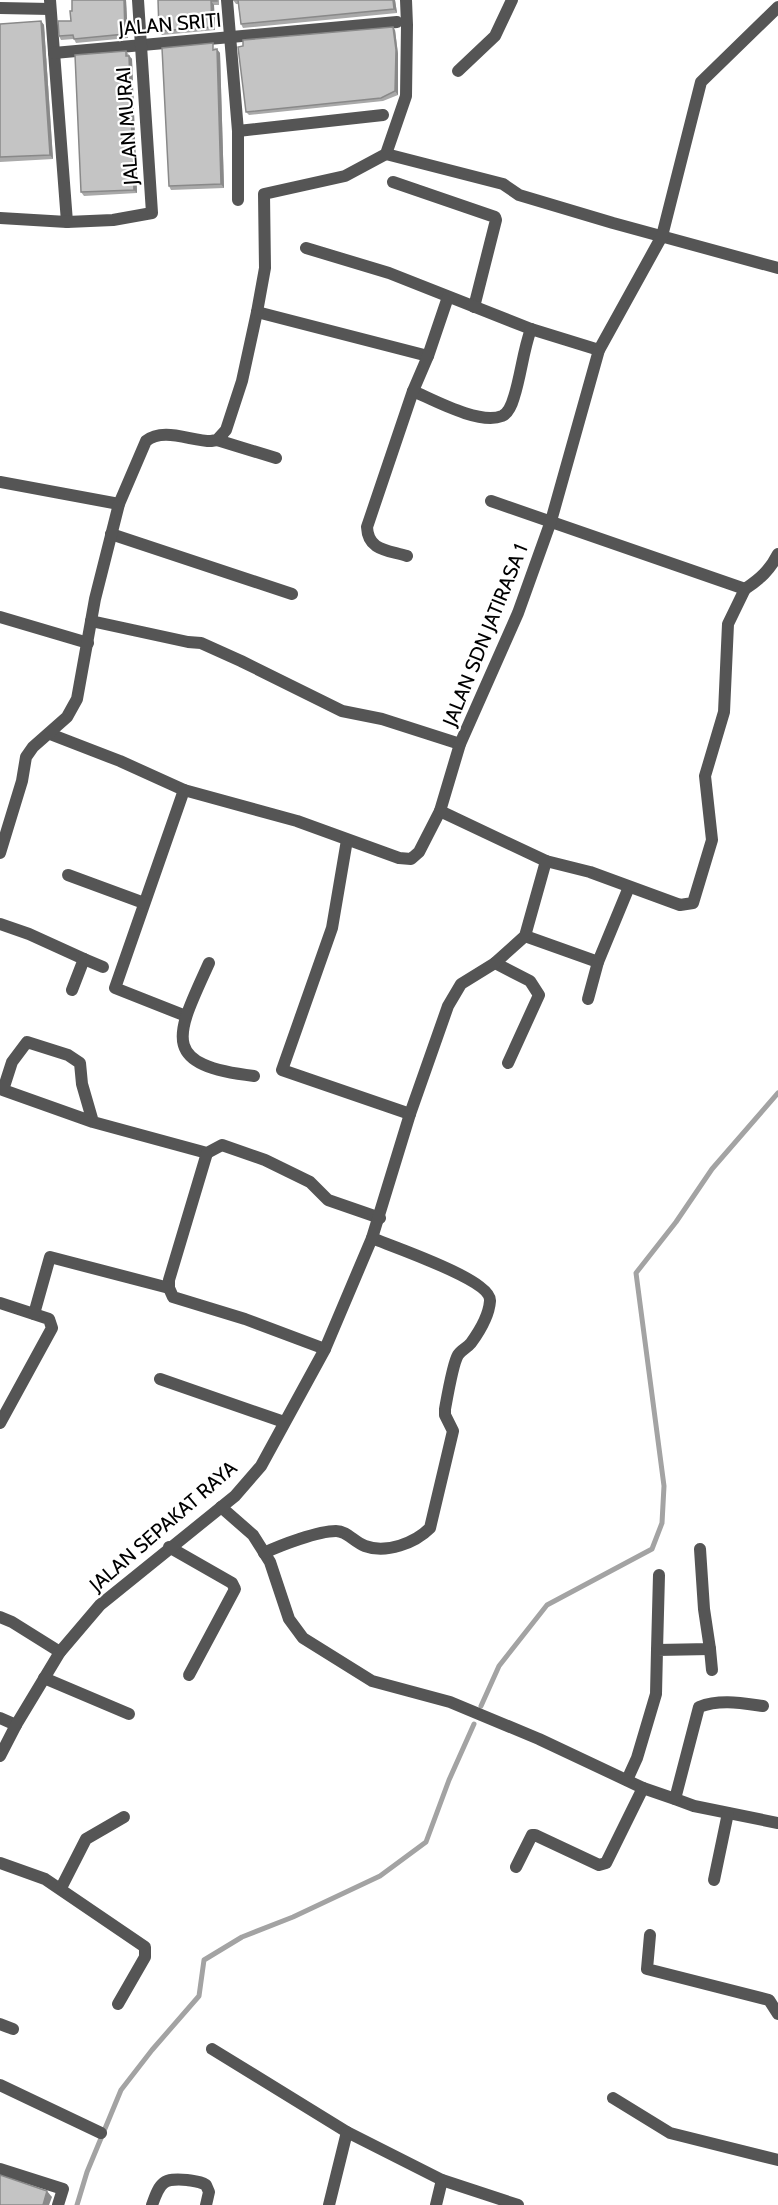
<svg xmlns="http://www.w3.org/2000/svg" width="778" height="2205" font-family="Cabin,sans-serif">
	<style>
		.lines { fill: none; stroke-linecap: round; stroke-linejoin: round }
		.stream { stroke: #a3a3a3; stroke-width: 5 }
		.street { stroke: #555; stroke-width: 12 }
		.wall { fill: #a9a9a9 }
		.shaded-wall { fill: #898989 }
		.building { fill: #c4c4c4; stroke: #898989; stroke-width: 1.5 }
		.labels { text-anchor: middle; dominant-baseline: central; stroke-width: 4.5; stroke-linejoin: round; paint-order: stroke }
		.street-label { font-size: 20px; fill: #000; stroke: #fff }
	</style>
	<rect width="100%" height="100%" fill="#fff"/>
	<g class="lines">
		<g class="stream">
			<path d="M481,1706L499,1666L547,1605L652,1549L662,1523L664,1486L636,1273L676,1222L712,1169L778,1093"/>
			<path d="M77,2205L87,2172L121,2090L152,2050L199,1996L204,1960L242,1937L293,1917L380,1876L426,1842L449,1780L474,1724"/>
		</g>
		<g class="street">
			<path d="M50,0L67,222"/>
			<path d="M227,0L238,131V200"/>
			<path d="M0,8L50,9"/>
			<path d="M54,53L397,22"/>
			<path d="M458,71L495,36L512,0"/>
			<path d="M238,131L383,115"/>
			<path d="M386,154L503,184L519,195L613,223L778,268"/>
			<path d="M393,182L495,217L496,220L474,307"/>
			<path d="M0,218L67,222L113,220L152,213L138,0"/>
			<path d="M306,248L389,273L531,329L599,350"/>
			<path d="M257,312L428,356"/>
			<path d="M413,391C434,400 479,425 502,416C509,413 512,404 514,397C521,375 523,351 531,329"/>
			<path d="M217,440L276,458"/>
			<path d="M0,482L119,504"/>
			<path d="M491,501L745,589C760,579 770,570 778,554"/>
			<path d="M111,534L292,594"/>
			<path d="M407,556C388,550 368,551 367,527L413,391L428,356L448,297"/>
			<path d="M0,617L88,643"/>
			<path d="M91,621L188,642L201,643L241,661L342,711L382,719L460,744"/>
			<path d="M50,734L120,761L184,790L297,821L399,858L411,859L419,852L440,811"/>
			<path d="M184,790L115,988L186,1016"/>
			<path d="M347,840L332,928L282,1070L410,1114"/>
			<path d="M0,853L22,781L26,757L33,747L67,717L77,699L95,599L119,504L146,441C163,427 191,441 211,441L217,440L226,430L242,381L257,312L265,268L264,194L345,176L386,154L406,96L407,25L406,0"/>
			<path d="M546,861L590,872L680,905L693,903L712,840L705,776L724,712L728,624L745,589"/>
			<path d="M68,875L144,903"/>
			<path d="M0,924L29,934L84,959L72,990"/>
			<path d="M525,936L598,962"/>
			<path d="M84,959L103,967"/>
			<path d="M209,963C177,1034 157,1065 254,1076"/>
			<path d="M495,963L530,981L539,995L508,1063"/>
			<path d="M588,999L598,962L629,887"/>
			<path d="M93,1122L82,1084L80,1063L68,1055L27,1042L12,1062L3,1090L93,1122L207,1153L222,1145L265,1160L310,1182L328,1200L380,1218"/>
			<path d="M207,1153L169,1280V1288L173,1297L245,1319L325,1349"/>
			<path d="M0,1303L49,1319L52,1328L0,1423"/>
			<path d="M34,1314L50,1257L169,1288"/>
			<path d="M160,1379L284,1422"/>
			<path d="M221,1507L253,1535L270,1562L289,1619L303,1638L372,1681L450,1702L539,1739L643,1788L675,1799L694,1806L778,1823"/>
			<path d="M169,1547L232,1583L235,1589L189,1675"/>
			<path d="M264,1553C281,1545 318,1531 336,1531C347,1531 354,1542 365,1546C386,1554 415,1543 430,1528L453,1431L445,1415V1409C447,1398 453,1363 458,1355C461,1350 467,1348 471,1343C479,1332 489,1315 490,1301C492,1280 391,1246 372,1238"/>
			<path d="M0,1617L12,1622L60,1652"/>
			<path d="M710,1649L712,1670"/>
			<path d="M657,1650L659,1575"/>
			<path d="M44,1678L129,1714"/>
			<path d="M0,1718L16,1725"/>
			<path d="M0,1756L16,1725L60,1652L100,1605L235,1496L261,1466L325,1349L372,1238L410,1114L448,1006L461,984L495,963L525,936L546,861L440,811L460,744L518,613L551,521L599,350L662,236L701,82L778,7"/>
			<path d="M627,1780L637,1758L656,1694L657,1650L710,1649L704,1609L700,1549"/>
			<path d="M675,1799L699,1707C720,1699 741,1703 763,1706"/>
			<path d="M0,1863L45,1879L145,1947V1957L118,2004"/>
			<path d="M516,1867L532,1835H535L599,1865L606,1863L643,1788"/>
			<path d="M714,1880L728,1813"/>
			<path d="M61,1888L86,1839L124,1817"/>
			<path d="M650,1935L647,1969L769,2000L778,2014"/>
			<path d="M0,2024L13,2029"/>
			<path d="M212,2049L347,2132L442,2180L518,2205"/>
			<path d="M0,2085L101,2133"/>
			<path d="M613,2098L670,2133L778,2160"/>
			<path d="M0,2169L63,2189L58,2205"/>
			<path d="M152,2205C160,2182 163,2178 187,2180C194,2181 200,2181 206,2185L209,2192L206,2205"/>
			<path d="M329,2205L347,2132"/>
			<path d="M436,2205L442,2180"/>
		</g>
	</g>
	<g class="wall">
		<path d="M72,0H126L128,38L76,43L74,39L61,40L59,36L71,21L72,11Z"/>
		<path d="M158,0H219V5H214L215,30L162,35L159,31Z"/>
		<path d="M233,0H395L397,13L243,28L241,24L238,4H236Z"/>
		<path d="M41,21L44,25L53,159L0,162V24Z"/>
		<path d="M395,30L398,54V95L383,101L249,115L246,112Z"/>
		<path d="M215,47L216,50L220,53L224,188L171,190L169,186Z"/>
		<path d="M126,51L132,59L137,193L84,196L81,192Z"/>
	</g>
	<g class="shaded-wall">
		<path d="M124,0H126L128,38L125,34Z"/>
		<path d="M393,0H395L397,13L394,9Z"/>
		<path d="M211,1L214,5L215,30L212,27Z"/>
		<path d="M41,21L44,25L53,159L50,155Z"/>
		<path d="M393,27L395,30L398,54V95L395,91Z"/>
		<path d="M217,49L220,53L224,188L221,184Z"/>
		<path d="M129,56L132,59L137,193L134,190Z"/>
		<path d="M47,2191L52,2197L49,2205H43Z"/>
	</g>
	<g class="building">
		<path d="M72,0H124L125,34L74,39L73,35L59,36L58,21H71L70,11H72Z"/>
		<path d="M158,0H217V1H211L212,27L159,31Z"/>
		<path d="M233,0H393L394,9L241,24L238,0Z"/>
		<path d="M41,21L50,155L0,157V24Z"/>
		<path d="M393,27L396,50L395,91L381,98L246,112L238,47L243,46V40Z"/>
		<path d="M213,43V50L217,49L221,184L169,186L162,48Z"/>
		<path d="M126,51V56H129L134,190L81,192L75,55Z"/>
		<path d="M0,2175L47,2191L43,2205H0Z"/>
	</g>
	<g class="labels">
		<g class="street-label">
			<text transform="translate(170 24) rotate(-5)">JALAN SRITI</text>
			<text transform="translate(127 126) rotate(-94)">JALAN MURAI</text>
			<text transform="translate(485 635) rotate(-68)">JALAN SDN JATIRASA 1</text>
			<text transform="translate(163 1526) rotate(-41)">JALAN SEPAKAT RAYA</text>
		</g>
	</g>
</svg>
